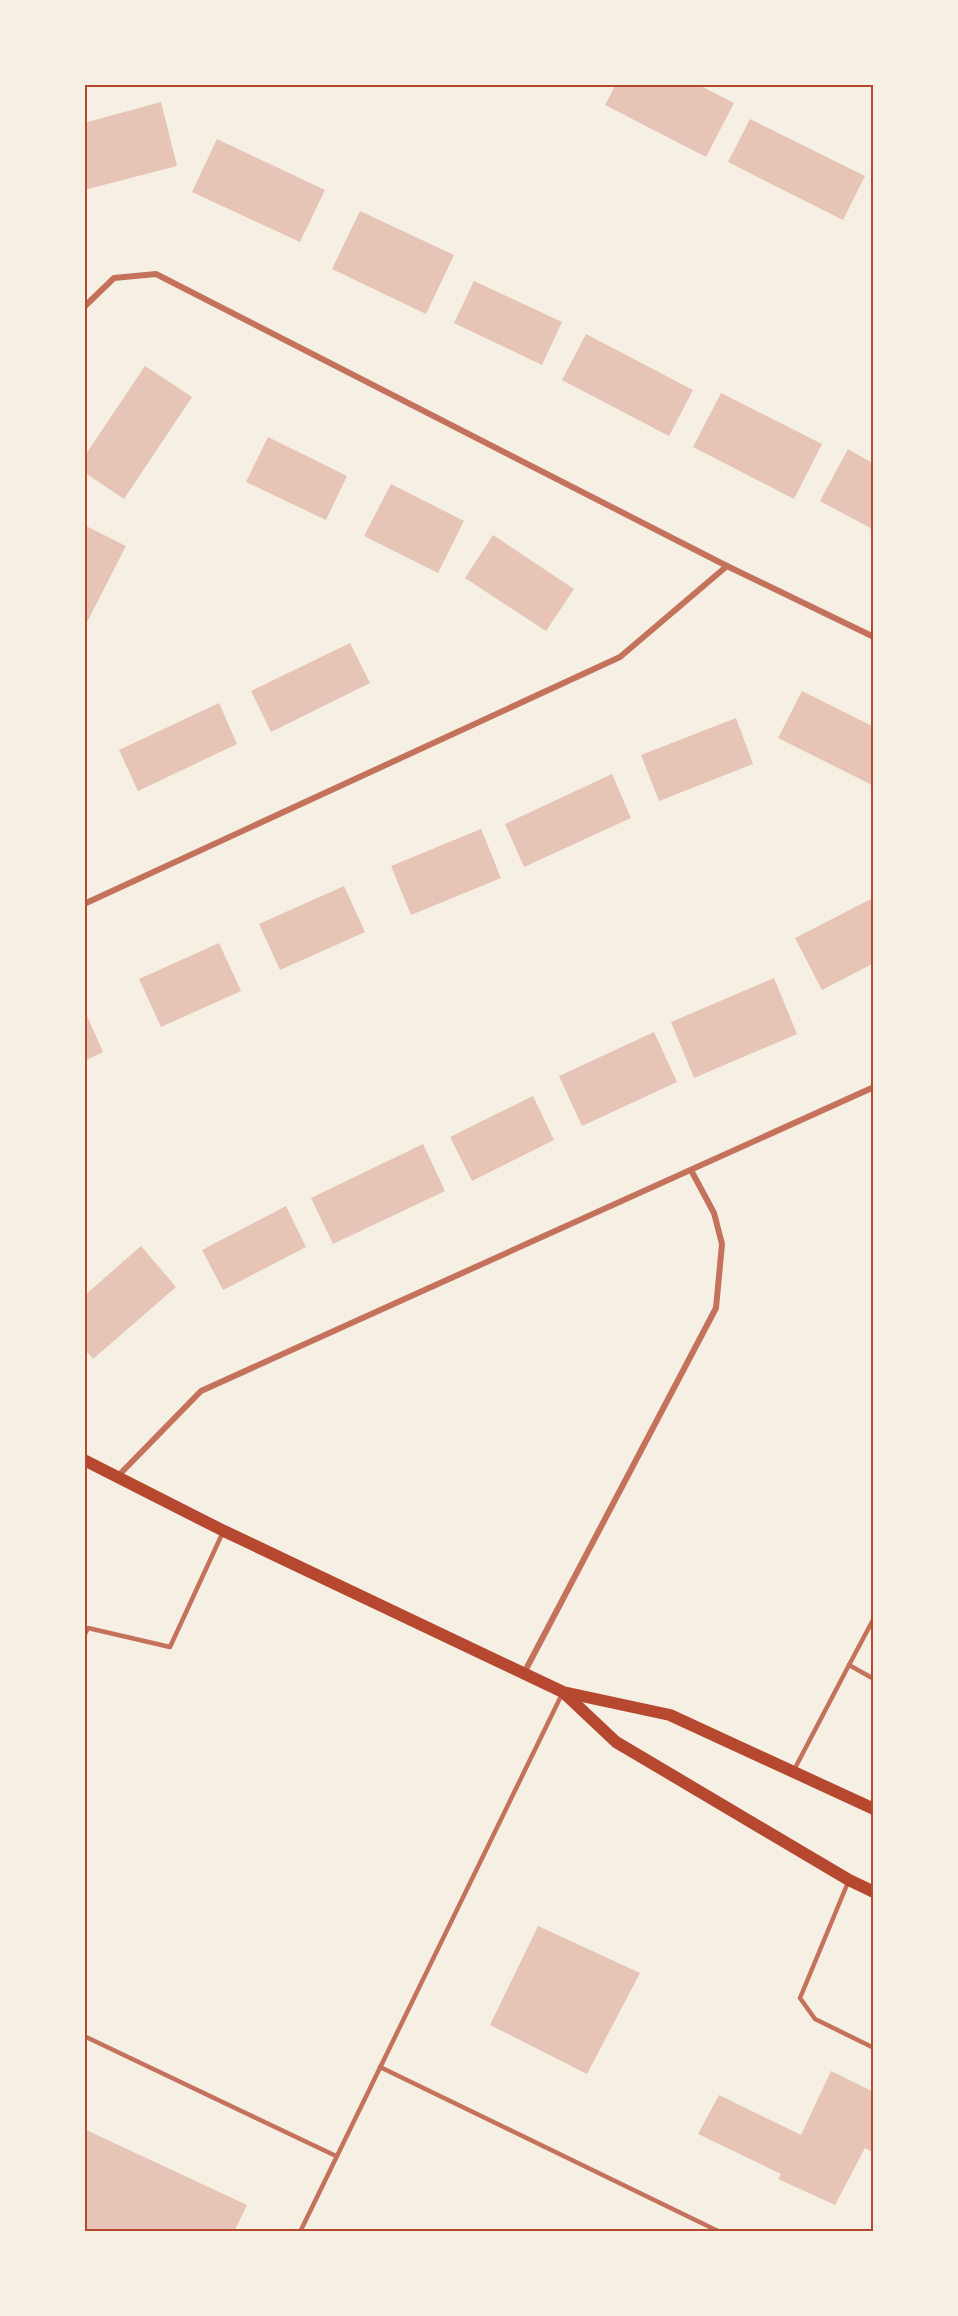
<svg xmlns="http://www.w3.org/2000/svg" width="958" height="2316" font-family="'Titillium Web',sans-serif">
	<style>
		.building { fill: #e6c5b7 }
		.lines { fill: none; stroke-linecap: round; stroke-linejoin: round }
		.service { stroke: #c5725c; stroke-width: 4.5 }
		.minor { stroke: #c5725c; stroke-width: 6 }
		.secondary { stroke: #b5482f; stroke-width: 12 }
		.neatline { fill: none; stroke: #b5482f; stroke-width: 2 }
	</style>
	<rect width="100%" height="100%" fill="#f6efe4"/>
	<g class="building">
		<path d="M616,84H697L734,103L706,157L605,105Z"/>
		<path d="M161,102L177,166L84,190V123Z"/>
		<path d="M750,119L865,176L843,220L728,162Z"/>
		<path d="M217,139L325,190L300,242L192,192Z"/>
		<path d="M360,211L454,255L426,314L332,269Z"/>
		<path d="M474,281L562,322L542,365L454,323Z"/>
		<path d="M586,334L693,390L669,436L562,380Z"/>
		<path d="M145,366L192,397L124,499L84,472V457Z"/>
		<path d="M721,393L822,444L794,499L693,447Z"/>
		<path d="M268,437L347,476L326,520L246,482Z"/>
		<path d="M848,449L874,464V530L820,501Z"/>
		<path d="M391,484L464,521L438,573L364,536Z"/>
		<path d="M84,525L126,546L84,628Z"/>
		<path d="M493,535L574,589L546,631L465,578Z"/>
		<path d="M350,643L370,683L271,732L251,691Z"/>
		<path d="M802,691L874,727V786L778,738Z"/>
		<path d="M219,703L237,744L138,791L119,750Z"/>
		<path d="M736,718L753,764L659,801L641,755Z"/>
		<path d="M612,774L631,818L524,867L505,824Z"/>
		<path d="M481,829L501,878L411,915L391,866Z"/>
		<path d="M344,886L365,932L280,970L259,924Z"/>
		<path d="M873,898L874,963L822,990L795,938Z"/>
		<path d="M219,943L241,991L161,1027L139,979Z"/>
		<path d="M774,978L797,1034L694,1078L671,1022Z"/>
		<path d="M84,1009L103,1052L84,1061Z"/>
		<path d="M654,1032L677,1082L582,1126L559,1076Z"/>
		<path d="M533,1096L554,1140L472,1181L450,1137Z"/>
		<path d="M423,1144L445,1191L333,1244L311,1198Z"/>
		<path d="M286,1206L306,1247L223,1290L202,1250Z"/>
		<path d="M141,1246L176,1287L93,1359L84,1349V1296Z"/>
		<path d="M538,1926L640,1973L587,2074L490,2025Z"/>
		<path d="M831,2071L874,2092V2153L865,2148L835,2205L778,2179L781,2174L698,2134L719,2095L801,2135Z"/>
		<path d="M84,2129L247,2205L234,2232H84Z"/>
	</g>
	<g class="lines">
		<g class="service">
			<path d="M84,1636L88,1628L170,1647L223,1532"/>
			<path d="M849,1665L874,1618"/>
			<path d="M794,1770L849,1665L874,1679"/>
			<path d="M849,1880L800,1998L815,2019L874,2048"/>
			<path d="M84,2036L336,2156"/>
			<path d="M380,2067L720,2232"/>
			<path d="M300,2232L563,1692"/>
		</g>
		<g class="minor">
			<path d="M84,307L114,278L156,274L727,566L874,637"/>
			<path d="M84,904L620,657L727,566"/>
			<path d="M118,1476L201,1391L874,1087"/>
			<path d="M524,1673L716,1308L722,1244L714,1213L692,1172"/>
		</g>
		<g class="secondary">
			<path d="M84,1460L224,1531L563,1692L670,1715L874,1809"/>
			<path d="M564,1693L616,1742L849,1880L874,1892"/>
		</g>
	</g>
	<rect width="958" height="2316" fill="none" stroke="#f6efe4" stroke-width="171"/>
	<rect x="86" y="86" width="786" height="2144" class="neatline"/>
</svg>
